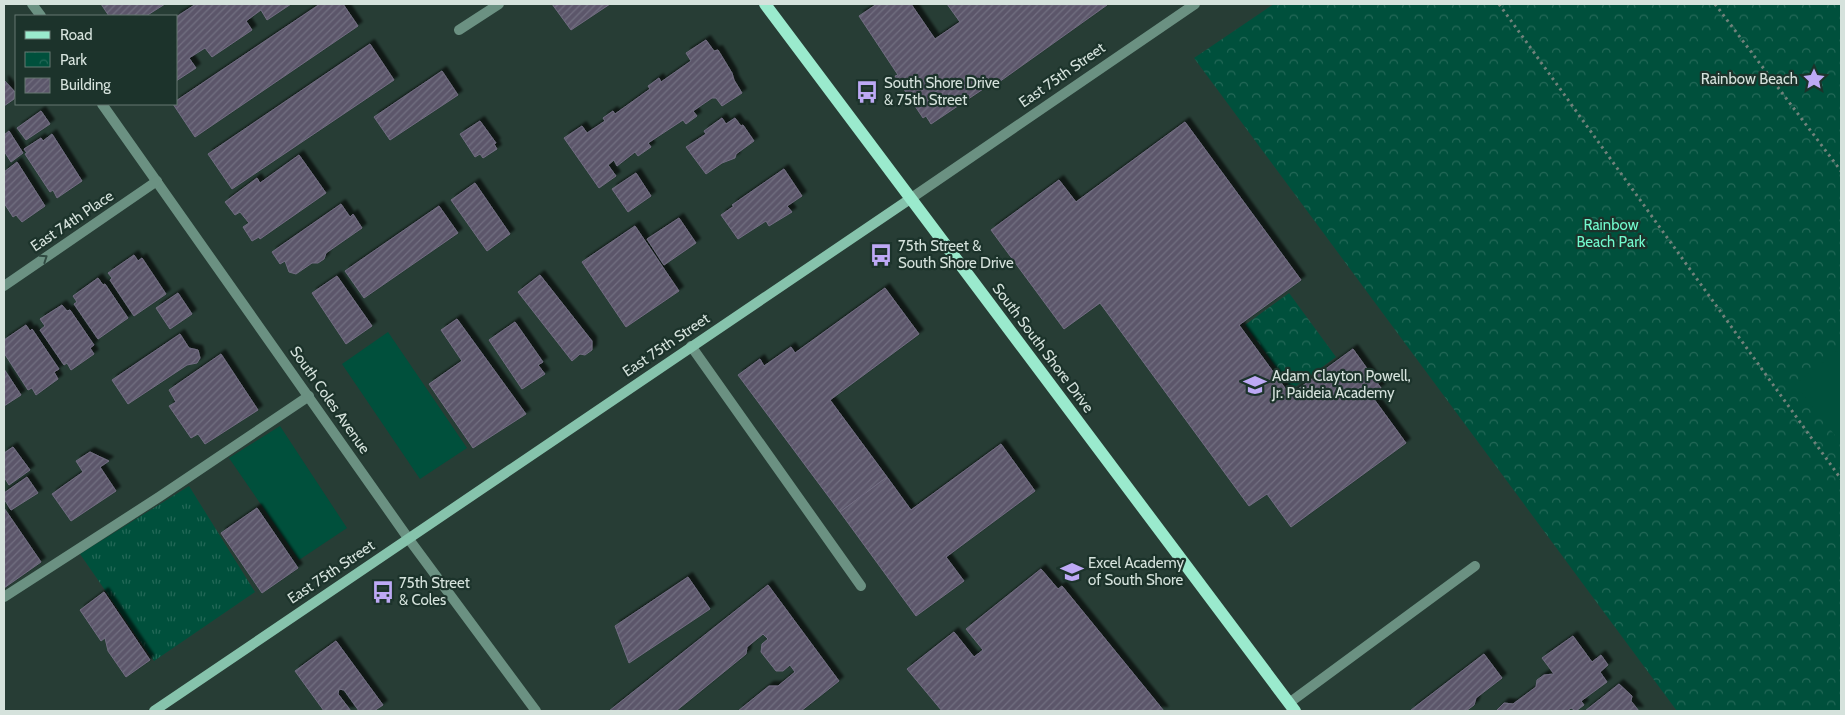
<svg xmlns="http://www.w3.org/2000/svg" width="1845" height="715" font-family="Cabin,sans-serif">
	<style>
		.grass { fill: url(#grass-tufts) }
		.park { fill: url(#park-crowns) }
		.garden { fill: #00503c }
		.building { fill: url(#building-hatch); stroke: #726d82; filter: url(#shadow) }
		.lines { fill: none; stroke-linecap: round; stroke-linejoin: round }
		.path { stroke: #70827b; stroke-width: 3; stroke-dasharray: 2.5 4; stroke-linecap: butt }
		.service { stroke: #6b9182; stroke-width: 10 }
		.minor { stroke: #6b9182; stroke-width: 10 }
		.secondary { stroke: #86c3ac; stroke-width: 10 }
		.primary { stroke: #9aeacd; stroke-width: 12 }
		.oneway { stroke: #304a41 }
		.labels { text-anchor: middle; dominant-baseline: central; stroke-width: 4.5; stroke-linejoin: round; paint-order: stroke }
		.street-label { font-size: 15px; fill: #d5e2dc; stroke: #1c332b }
		.poi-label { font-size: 15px; fill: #d5e2dc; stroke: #1c332b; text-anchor: start }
		.park-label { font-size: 15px; fill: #72f9cd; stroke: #1c332b }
	</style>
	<defs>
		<pattern id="grass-tufts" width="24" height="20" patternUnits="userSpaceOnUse" patternTransform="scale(1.25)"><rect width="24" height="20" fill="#00503c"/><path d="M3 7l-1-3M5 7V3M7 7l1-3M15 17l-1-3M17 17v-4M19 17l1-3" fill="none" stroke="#246958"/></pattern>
		<pattern id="park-crowns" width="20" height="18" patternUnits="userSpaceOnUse" patternTransform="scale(1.25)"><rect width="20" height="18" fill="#00503c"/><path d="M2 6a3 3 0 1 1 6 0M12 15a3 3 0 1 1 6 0" fill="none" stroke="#246958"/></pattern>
		<pattern id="building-hatch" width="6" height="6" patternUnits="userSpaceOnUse" patternTransform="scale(1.25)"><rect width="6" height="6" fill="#5c576b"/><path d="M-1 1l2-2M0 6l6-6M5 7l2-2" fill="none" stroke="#726f80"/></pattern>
		<filter id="shadow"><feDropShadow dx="4.5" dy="-4.5" stdDeviation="1" flood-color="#0009"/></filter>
	</defs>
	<rect width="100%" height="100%" fill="#273d35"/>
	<path class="grass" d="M189,486L255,592L154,661L80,554Z"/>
	<g class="park">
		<path d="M1274,4H1841V711H1677L1194,58Z"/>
		<path d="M1289,293L1336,357L1292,389L1245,325Z"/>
	</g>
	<g class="garden">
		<path d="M388,332L467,448L420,479L342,364Z"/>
		<path d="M1841,348V443L1795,384Z"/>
		<path d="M280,426L347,528L299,560L229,458Z"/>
	</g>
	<g class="building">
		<path d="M101,4H165L146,16H109Z"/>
		<path d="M196,4H291L267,20L261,10L246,21L252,30L212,57L205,48L189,58L196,68L176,81V17Z"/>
		<path d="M320,4H343L358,26L195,137L173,104H176V101Z"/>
		<path d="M552,4H610L571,30Z"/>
		<path d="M877,4H911L935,39L960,22L947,4L1107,5L999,82L998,79L931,124L926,116L923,118L895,76L898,75L859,16Z"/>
		<path d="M706,40L714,51L718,50L732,73L734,80L742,93L722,106L716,98H712L693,111L697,116L686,124L683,120L648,143L651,147L638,156L635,152L617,166L614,160L608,165L616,176L599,188L564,138L582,126L587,133L605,121L603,118L613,111L615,114L650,89L648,86L659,78L661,82L691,61L686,53Z"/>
		<path d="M370,44L394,80L232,189L208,154Z"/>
		<path d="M442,71L458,95L390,140L374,117Z"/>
		<path d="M4,80L15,92L14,99L4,106Z"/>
		<path d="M41,111L50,124L26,140L17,128Z"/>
		<path d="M722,118L726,124L735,118L741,126L743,125L754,141L736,154L735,158L722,163L706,174L686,147L706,134L704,131Z"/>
		<path d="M480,121L496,143L494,144L497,149L483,158L480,154L475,157L460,134Z"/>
		<path d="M1185,122L1301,280L1239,325L1290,395L1353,349L1381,388L1371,395L1406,443L1291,527L1267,494L1249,506L1100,303L1064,329L991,230L1059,180L1076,202Z"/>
		<path d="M9,131L23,153L11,162L4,151V135Z"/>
		<path d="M52,134L82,181L57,198L53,190L50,192L25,154L27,153L24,149L41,138L43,141Z"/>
		<path d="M299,155L326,193L260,239L259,237L252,241L243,227L249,223L240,212L235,215L225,202L257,178L260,183Z"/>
		<path d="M17,162L45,206L22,222L16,215L13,217L4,203V172Z"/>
		<path d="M784,169L802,196L787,206L792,212L769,226L766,221L738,239L721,215L734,206L732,205Z"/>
		<path d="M636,173L651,196L628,212L612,189Z"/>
		<path d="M475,183L510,234L487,251L451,200Z"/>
		<path d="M341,204L350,217L353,214L362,228L326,253L324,259L318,263H312L296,274L289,272L285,261L280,264L272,252Z"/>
		<path d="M439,206L458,233L364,298L345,271Z"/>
		<path d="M679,218L696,243L664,265L647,239Z"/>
		<path d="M635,226L679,291L626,327L582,262Z"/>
		<path d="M134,255L138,261L142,258L166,294L134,316L110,280L112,278L108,273Z"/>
		<path d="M540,275L592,341V350L585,355L580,354L572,361L518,292Z"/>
		<path d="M337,276L372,326L346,344L312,293Z"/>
		<path d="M98,278L103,285L105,284L128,318L98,339L74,304L77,302L73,296Z"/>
		<path d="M885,288L919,334L830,400L887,477L840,512L738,375L760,359L764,366L791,347L795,353Z"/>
		<path d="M178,293L192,314L170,329L156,308Z"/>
		<path d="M62,305L67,311L70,310L94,345L90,348L94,354L71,370L67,363L64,365L40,330L45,326L40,319Z"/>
		<path d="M457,319L526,414L473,448L429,384L462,361L441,330Z"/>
		<path d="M515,322L543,362L538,365L545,374L522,389L489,340Z"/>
		<path d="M26,325L30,331L32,329L59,369L54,372L58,379L36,395L32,388L28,390L4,353V340Z"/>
		<path d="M180,334L189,348L198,350L200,358L197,363L187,365L128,404L112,380Z"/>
		<path d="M221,354L258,410L205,444L198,434L191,438L169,406L176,402L169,390Z"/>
		<path d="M4,369L21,395L4,406Z"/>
		<path d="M1001,444L1035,491L946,557L964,581L916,616L840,512L887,477L911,510Z"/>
		<path d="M13,447L30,470L9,485L4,477V453Z"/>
		<path d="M90,452L109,461L100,467L116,491L71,521L52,494L83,472L76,461Z"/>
		<path d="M27,477L38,493L11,510L4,499V493Z"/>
		<path d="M4,508L41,562L4,588Z"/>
		<path d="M257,508L298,568L262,593L221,533Z"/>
		<path d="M1041,569L1058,589L1062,586L1164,711H942L907,669L954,632L974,657L983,650L966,629Z"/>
		<path d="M688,577L710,609L629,663L615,626Z"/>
		<path d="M768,585L839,681L801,711H738L769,686H778L795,672L790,665L783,671H776L761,652L762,644L768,639L763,634L747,647L746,654L676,711H609Z"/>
		<path d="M104,592L150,660L126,677L108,651L105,638L101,641L80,610Z"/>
		<path d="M1573,636L1592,662L1601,655L1608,665L1600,672L1607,682L1581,701L1584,705L1576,711L1571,708L1567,711H1496L1504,703L1513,704L1536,687L1537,680L1544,675L1554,674L1542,658Z"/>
		<path d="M336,641L383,705L374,711H359L344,690L339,689L338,694L351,711H324L295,671Z"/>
		<path d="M1484,654L1502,678L1476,698L1474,705L1466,711H1412L1411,710Z"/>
		<path d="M1619,684L1632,696L1631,701L1639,711H1585Z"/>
	</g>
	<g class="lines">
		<g class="path">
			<path d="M1499,4L1841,479"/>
			<path d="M1715,4L1841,171"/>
		</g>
		<g class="service">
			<path d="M459,30L499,4"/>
			<path d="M691,346L861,586"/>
			<path d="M4,597L159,497L309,396"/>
			<path d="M1289,703L1475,566"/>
		</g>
		<g class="minor">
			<path d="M32,4L41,16"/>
			<path d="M102,104L408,538L536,711"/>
			<path d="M910,199L1195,4"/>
			<path d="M4,286L157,181"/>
		</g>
		<path class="secondary" d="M154,711L910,199"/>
		<path class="primary" d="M765,4L1295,711"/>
	</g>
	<defs><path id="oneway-chevron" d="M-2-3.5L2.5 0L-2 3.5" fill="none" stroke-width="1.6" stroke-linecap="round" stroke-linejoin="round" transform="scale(1.25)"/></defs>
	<use class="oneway" href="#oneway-chevron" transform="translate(44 258) rotate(-34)"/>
	<defs>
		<symbol id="sight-bare" viewBox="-9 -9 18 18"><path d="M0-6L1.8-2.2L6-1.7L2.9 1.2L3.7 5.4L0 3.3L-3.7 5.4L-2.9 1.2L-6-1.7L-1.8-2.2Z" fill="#bda9f5" stroke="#1c332b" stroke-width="2.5" paint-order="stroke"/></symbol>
		<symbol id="bus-bare" viewBox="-9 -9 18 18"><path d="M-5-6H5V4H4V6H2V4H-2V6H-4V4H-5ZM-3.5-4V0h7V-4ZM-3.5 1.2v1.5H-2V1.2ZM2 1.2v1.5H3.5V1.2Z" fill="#bda9f5" stroke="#1c332b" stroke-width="2.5" paint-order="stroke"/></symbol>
		<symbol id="school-bare" viewBox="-9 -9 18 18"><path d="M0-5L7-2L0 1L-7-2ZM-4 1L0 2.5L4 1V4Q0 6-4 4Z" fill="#bda9f5" stroke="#1c332b" stroke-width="2.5" paint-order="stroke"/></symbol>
	</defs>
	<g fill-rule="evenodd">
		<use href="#sight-bare" x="1798" y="63" width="32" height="32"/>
		<use href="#bus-bare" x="851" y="76" width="32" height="32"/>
		<use href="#bus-bare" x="865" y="239" width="32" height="32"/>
		<use href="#school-bare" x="1239" y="369" width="32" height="32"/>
		<use href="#school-bare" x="1056" y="556" width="32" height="32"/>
		<use href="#bus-bare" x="367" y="576" width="32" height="32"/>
	</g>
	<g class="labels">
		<g class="street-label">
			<text transform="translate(1062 75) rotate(-35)">East 75th Street</text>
			<text transform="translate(72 221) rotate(-34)">East 74th Place</text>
			<text transform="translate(666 345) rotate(-34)">East 75th Street</text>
			<text transform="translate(1043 348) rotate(53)">South South Shore Drive</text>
			<text transform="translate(330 400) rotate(55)">South Coles Avenue</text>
			<text transform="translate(331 572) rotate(-34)">East 75th Street</text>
		</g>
		<g class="poi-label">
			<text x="1798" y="79" text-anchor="end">Rainbow Beach</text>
			<text x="884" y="83">South Shore Drive<tspan x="884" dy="17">&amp; 75th Street</tspan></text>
			<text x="898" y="246">75th Street &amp;<tspan x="898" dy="17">South Shore Drive</tspan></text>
			<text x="1272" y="376">Adam Clayton Powell,<tspan x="1272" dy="17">Jr. Paideia Academy</tspan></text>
			<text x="1088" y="563">Excel Academy<tspan x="1088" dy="17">of South Shore</tspan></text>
			<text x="399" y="583">75th Street<tspan x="399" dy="17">&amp; Coles</tspan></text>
		</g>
		<g class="park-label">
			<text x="1611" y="225">Rainbow<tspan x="1611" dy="17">Beach Park</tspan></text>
		</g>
	</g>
	<rect width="1845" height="715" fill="none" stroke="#d5e2dc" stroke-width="10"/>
	<rect x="15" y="15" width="162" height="90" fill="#1c332b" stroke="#667972"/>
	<rect x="25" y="31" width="25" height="8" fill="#9aeacd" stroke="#667972"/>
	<text x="60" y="40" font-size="15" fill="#d5e2dc">Road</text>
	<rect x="25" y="52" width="25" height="15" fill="url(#park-crowns)" stroke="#667972"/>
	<text x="60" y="65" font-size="15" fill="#d5e2dc">Park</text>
	<rect x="25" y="78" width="25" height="15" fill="url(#building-hatch)" stroke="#667972"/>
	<text x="60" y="90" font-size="15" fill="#d5e2dc">Building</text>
</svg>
